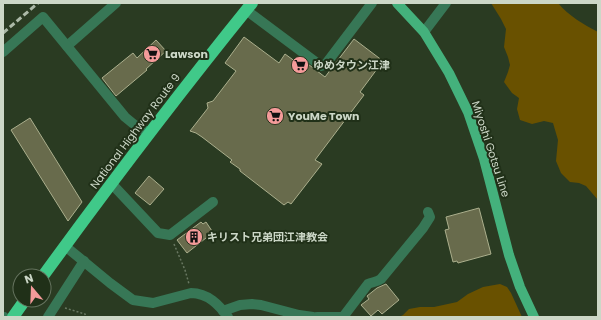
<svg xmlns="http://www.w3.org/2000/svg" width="601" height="320" font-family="Poppins,'Noto Sans JP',sans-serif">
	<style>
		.green { fill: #695100 }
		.building { fill: #686b4c; stroke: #abaf8d }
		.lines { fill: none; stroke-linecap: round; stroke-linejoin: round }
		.path { stroke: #687761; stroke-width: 1.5; stroke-dasharray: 2 2; stroke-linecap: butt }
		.minor { stroke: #377756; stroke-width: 10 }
		.major { stroke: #44b17c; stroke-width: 10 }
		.highway { stroke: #40c989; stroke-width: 12 }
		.rail { stroke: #acb9a7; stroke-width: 3; stroke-dasharray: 6 3; stroke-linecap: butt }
		.labels { text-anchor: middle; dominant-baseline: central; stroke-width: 4; stroke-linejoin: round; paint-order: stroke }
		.poi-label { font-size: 11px; font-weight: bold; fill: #ccd7c7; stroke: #203018; text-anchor: start }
		.street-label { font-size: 11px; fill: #ccd7c7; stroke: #203018 }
	</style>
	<rect width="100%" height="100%" fill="#2a3b22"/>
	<g class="green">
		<path d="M491,3H558C569,16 583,24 598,32V200L586,186L579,183L570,182L561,173L556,161L558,140L553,123L544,121L532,124L520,120L517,109L519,98L512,93L504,82L508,72L510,65L508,57L504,47L506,29L501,19Z"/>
		<path d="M500,284L507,287L511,293L522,317H399L403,315L409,309L420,307H434L457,302L468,294L483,287Z"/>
	</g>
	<g class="building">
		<path d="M244,37L279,63L285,54L296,62L300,58L325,77L354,39L383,61L360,92L364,95L315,160L322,164L291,204L288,202L284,205L240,171V169L230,162L232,160L202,137L196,133L190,131L208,108L207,103L213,101L236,71L225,63Z"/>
		<path d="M156,40L166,51L146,69L147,70L116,96L102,78L133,53L137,58Z"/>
		<path d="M30,118L82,202L68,221L11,130Z"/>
		<path d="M149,176L164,189L150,205L135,193Z"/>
		<path d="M479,208L491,254L458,263L457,261L453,262L445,230L449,229L446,217Z"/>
		<path d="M201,222L203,224L206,222L212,231L210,233L211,234L187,253L177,240Z"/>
		<path d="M386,284L399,300L382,314L378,310L371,316L361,305L369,299L367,296L377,288Z"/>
	</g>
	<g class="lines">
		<g class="path">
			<path d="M174,244L185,270L189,284"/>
			<path d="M65,308L85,314L86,317"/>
		</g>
		<g class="minor">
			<path d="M246,10L321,66L325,65L372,3"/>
			<path d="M424,32L446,3"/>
			<path d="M67,46L116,3"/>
			<path d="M3,52L43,17L125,117L136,126L149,133"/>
			<path d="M111,183L158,233L170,235L213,202"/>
			<path d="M65,246L110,283L133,300L153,303L191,293C208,293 219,305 228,317"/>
			<path d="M223,311L240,305L252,304L261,305L299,315L313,317"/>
			<path d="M3,317H4"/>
			<path d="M48,317L84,261"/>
			<path d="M317,317H343"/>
			<path d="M343,317L368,284C372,282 377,282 381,279L423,228L430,217L428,212"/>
		</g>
		<path class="major" d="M397,3L424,32L449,73L468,112L484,159L509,255L520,287L534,317"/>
		<g class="highway">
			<path d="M43,276C110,184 180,92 252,3"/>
			<path d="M13,317L25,300"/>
		</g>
		<path class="rail" d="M3,33L38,3"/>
	</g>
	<defs>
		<symbol id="supermarket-disc" viewBox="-11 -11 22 22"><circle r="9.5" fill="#f59b9a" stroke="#203018"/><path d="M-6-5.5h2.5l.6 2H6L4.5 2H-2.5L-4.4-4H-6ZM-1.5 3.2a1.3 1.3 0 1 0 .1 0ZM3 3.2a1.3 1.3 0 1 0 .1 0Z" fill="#111"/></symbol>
		<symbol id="building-disc" viewBox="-11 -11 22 22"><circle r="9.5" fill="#f59b9a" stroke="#203018"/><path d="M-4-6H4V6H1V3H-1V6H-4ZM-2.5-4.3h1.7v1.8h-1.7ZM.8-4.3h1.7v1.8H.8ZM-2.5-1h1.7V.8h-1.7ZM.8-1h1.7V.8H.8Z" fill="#111"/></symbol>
	</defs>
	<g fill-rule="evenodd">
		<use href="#supermarket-disc" x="142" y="44" width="20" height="20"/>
		<use href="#supermarket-disc" x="290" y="55" width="20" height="20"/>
		<use href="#supermarket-disc" x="265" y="106" width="20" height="20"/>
		<use href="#building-disc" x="184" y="227" width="20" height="20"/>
	</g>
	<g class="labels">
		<g class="poi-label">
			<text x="165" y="54">Lawson</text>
			<text x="313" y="65">ゆめタウン江津</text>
			<text x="288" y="116">YouMe Town</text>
			<text x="207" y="237">キリスト兄弟団江津教会</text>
		</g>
		<g class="street-label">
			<text transform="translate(135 131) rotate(-53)">National Highway Route 9</text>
			<text transform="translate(491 149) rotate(72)">Miyoshi Gotsu Line</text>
		</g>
	</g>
	<rect width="601" height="320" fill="none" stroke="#ccd7c7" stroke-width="8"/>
	<g transform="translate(32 288) rotate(341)"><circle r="19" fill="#203018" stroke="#65735e"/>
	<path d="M0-3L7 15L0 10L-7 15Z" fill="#f59b9a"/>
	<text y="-6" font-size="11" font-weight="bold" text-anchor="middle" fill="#ccd7c7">N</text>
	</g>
</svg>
